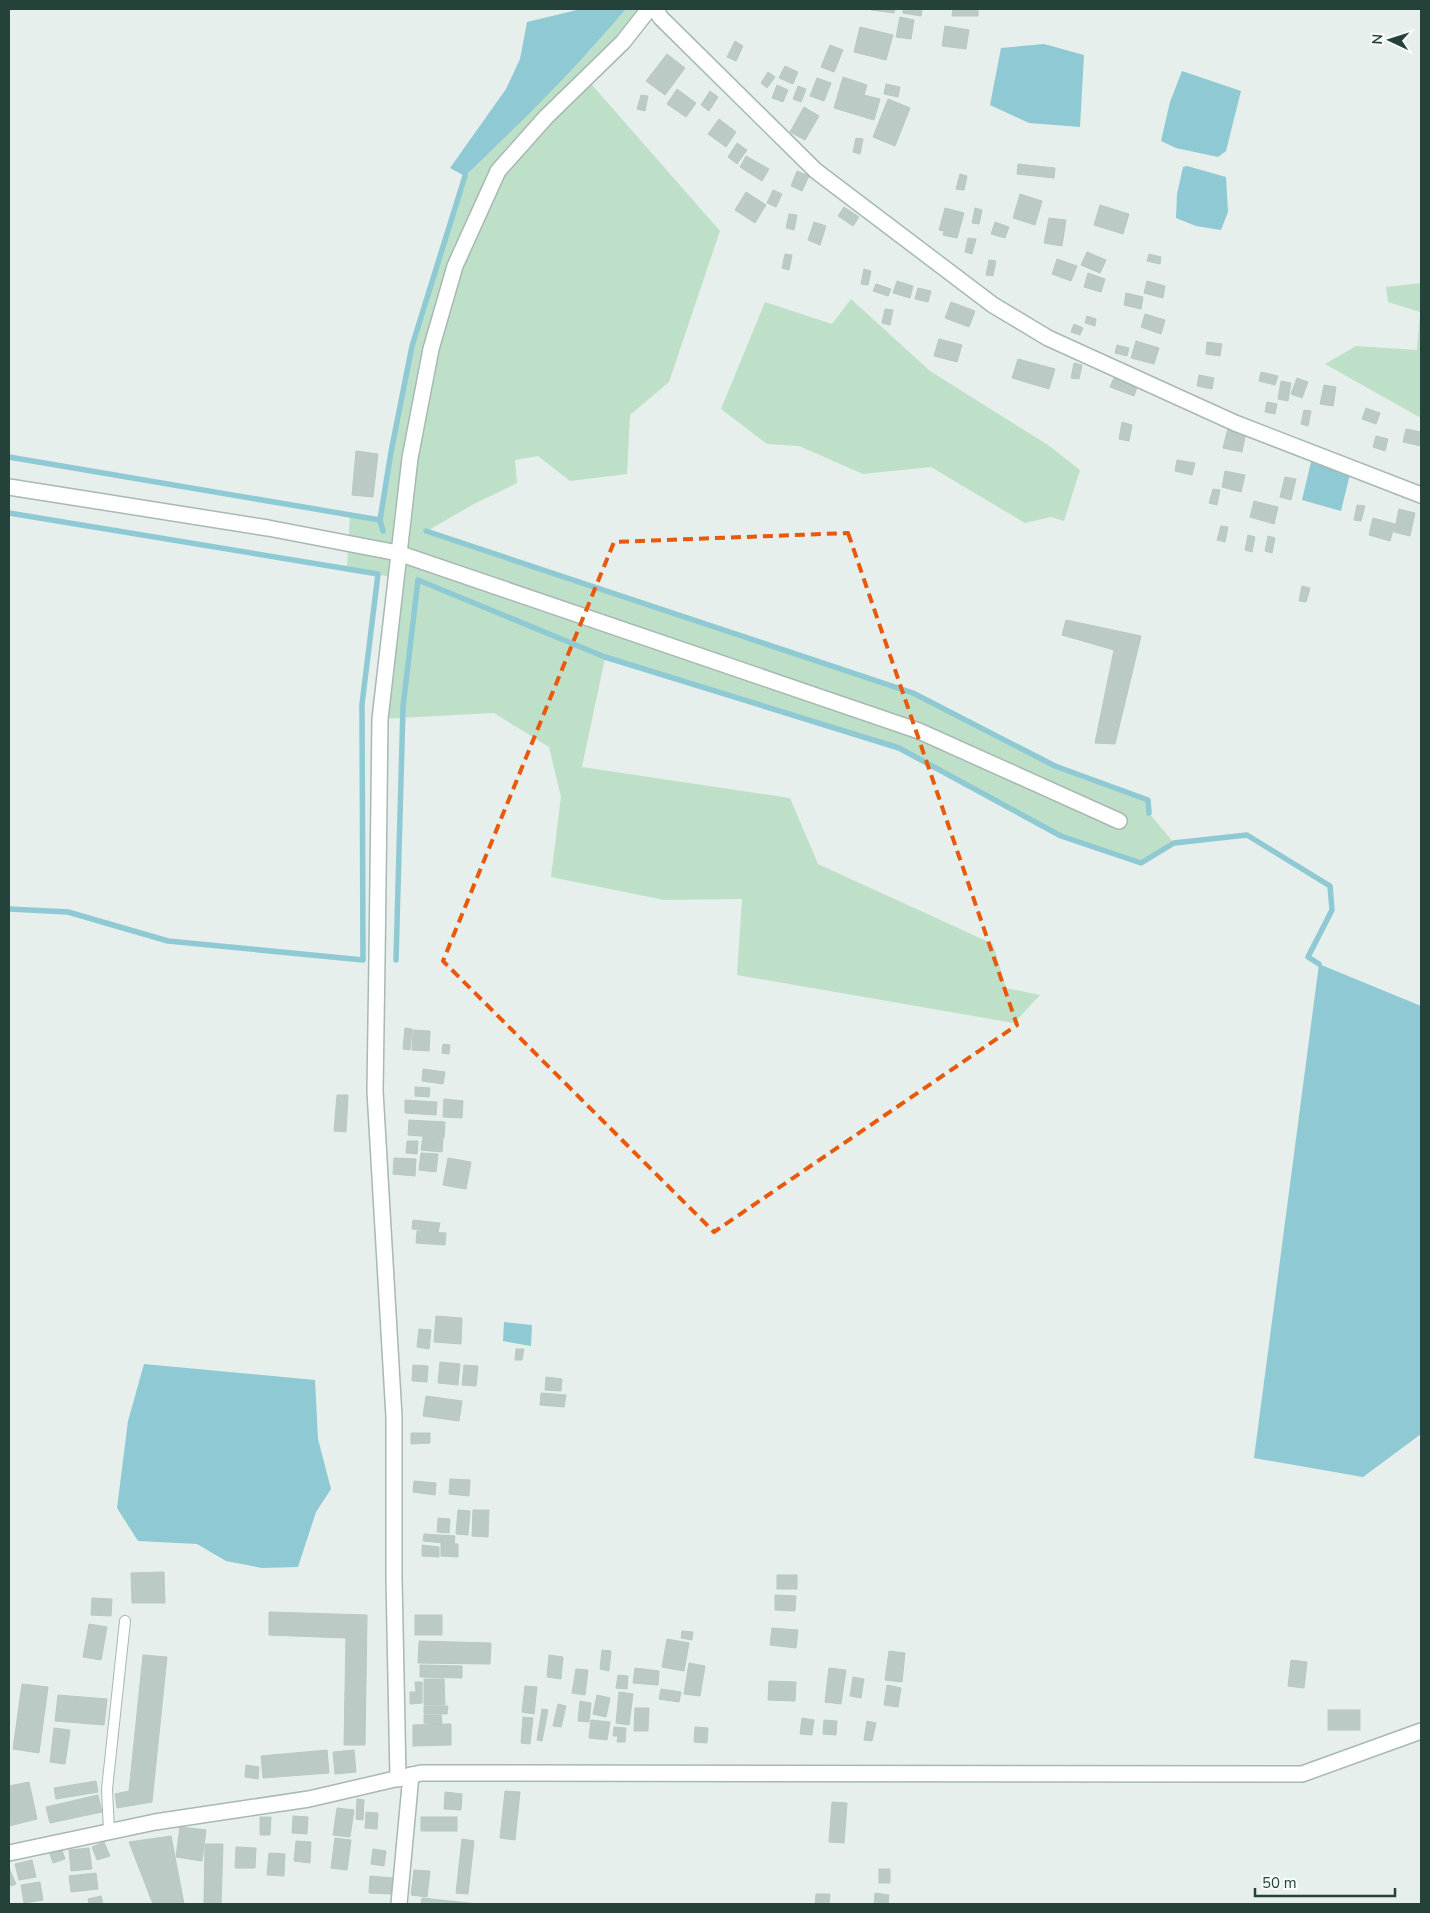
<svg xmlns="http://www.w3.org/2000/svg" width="1430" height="1913" font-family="'Nunito Sans',sans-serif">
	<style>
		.green { fill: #bfe0c8 }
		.water { fill: #8ec9d4 }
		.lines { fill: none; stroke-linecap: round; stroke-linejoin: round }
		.stream { stroke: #8ec9d4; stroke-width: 5.5 }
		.building { fill: #bbcac4; stroke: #b8c9c2 }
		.service-casing { stroke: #a8b8b2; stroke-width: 12 }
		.minor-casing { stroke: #a8b8b2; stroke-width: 18 }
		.tertiary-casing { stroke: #a8b8b2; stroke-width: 18 }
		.service { stroke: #fff; stroke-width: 10 }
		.minor { stroke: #fff; stroke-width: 15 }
		.tertiary { stroke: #fff; stroke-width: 15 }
		.marked { fill: none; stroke: #e8590c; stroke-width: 4; stroke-dasharray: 10 6; stroke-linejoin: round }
	</style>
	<rect width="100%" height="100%" fill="#e6efeb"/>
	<g class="green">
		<path d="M626,9H649L586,78L720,231L669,382L630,415L627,474L570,481L538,456L515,460L517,483L472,505L427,531L913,693L1055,766L1148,800L1149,813L1174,843L1141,863L1061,836L899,748L605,658L582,767L790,798L818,864L993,944L1006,988L1040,995L1014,1023L737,975L742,899L664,900L551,877L561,797L549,747L494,713L380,719L395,578L347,568L350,515L380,520L391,452L412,346L465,176L503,140L595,45Z"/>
		<path d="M1421,283V418L1325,364L1356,346L1417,350L1420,312L1388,302L1386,287Z"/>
		<path d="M851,299L930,371L1048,445L1080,470L1064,521L1051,517L1025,523L931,467L863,474L799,446L767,444L721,409L765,302L832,324Z"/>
	</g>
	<g class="water">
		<path d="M581,9H626C576,68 521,123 465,176L450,168L506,89L520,59L527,22Z"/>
		<path d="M1044,44L1084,55L1080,127L1029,123L990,105L1001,48Z"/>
		<path d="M1182,71L1241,91L1226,151L1218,157L1176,148L1161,141L1170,102Z"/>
		<path d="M1187,166L1226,177L1228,212L1221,230L1196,226L1176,218L1177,194L1183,167Z"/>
		<path d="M1311,462L1350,474L1341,511L1302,500Z"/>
		<path d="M1319,964L1421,1006V1434L1363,1477L1254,1458Z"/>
		<path d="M504,1322L532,1325L531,1346L503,1341Z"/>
		<path d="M144,1364L315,1380L318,1439L331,1489L316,1512L298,1567L262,1568L226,1561L197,1544L138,1541L117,1508L128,1421Z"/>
	</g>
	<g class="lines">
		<g class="stream">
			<path d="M9,457L380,520L391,452L412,346L465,176"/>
			<path d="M9,513L378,574L362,704L363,960L168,941L68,912L9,909"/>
			<path d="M380,520L383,531"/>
			<path d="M426,531L913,693L1055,766L1148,800L1149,813"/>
			<path d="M396,960L403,707L418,580L605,657L899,748L1061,836L1141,863L1174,843L1247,835L1330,886L1332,910L1308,957L1319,964"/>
		</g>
	</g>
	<g class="building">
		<path d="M872,9H895L894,13L871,10Z"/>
		<path d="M903,9H922L921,16L903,13Z"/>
		<path d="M953,9H978V16H952Z"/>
		<path d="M900,17L914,20L911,39L896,37Z"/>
		<path d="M945,26L969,30L966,49L942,46Z"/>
		<path d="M860,27L893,35L886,60L854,52Z"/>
		<path d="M735,41L743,46L736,61L727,57Z"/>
		<path d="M830,45L843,50L834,72L821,67Z"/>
		<path d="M667,54L685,68L665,95L646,81Z"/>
		<path d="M785,66L798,72L793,84L779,78Z"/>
		<path d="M768,72L775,77L767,88L761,83Z"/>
		<path d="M843,77L867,85L864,95L880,99L874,120L834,108Z"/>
		<path d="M817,78L831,83L824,101L810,96Z"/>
		<path d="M886,84L900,87L898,97L884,94Z"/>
		<path d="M777,85L788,90L783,102L772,98Z"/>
		<path d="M798,86L806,89L801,102L793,99Z"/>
		<path d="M677,89L696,103L686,117L667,104Z"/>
		<path d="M710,91L718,97L709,111L701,105Z"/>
		<path d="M641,95L648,96L645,111L637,109Z"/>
		<path d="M888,99L910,108L895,146L873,137Z"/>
		<path d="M804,107L819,116L805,140L790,132Z"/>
		<path d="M719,119L736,132L726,147L708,134Z"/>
		<path d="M856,138L863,139L860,154L853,152Z"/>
		<path d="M737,143L747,150L737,164L728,157Z"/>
		<path d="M746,156L769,169L762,181L740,167Z"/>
		<path d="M1018,164L1055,168L1054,178L1017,174Z"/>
		<path d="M797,171L809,176L802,191L791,186Z"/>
		<path d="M960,174L967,176L964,190L956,189Z"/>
		<path d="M773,190L782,194L776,207L767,203Z"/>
		<path d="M746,192L766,205L755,223L735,210Z"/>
		<path d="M1020,194L1042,201L1035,225L1013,218Z"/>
		<path d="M1100,205L1129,214L1123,234L1094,225Z"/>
		<path d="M844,207L859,217L853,226L838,216Z"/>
		<path d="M945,208L964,213L957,238L943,235L944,231L939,230Z"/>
		<path d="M975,208L982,210L979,224L972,223Z"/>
		<path d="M789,214L797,215L794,230L786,228Z"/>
		<path d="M1049,218L1066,220L1062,246L1044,243Z"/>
		<path d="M814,222L826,226L820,245L808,240Z"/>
		<path d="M995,222L1009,227L1005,238L991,234Z"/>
		<path d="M968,238L976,239L972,254L965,252Z"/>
		<path d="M1087,252L1106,260L1100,273L1081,265Z"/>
		<path d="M785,254L792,255L789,270L782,268Z"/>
		<path d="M1149,254L1161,257L1160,264L1147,261Z"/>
		<path d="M1057,259L1077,266L1071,281L1052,274Z"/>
		<path d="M989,260L996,261L993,276L986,275Z"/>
		<path d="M864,269L871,271L868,285L861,284Z"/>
		<path d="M1088,273L1105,279L1101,292L1084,287Z"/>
		<path d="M897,281L913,286L910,298L893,293Z"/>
		<path d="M1147,281L1165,286L1163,298L1144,293Z"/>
		<path d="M876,284L891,289L888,296L873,291Z"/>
		<path d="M918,288L931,291L928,302L915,299Z"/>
		<path d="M1126,293L1143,297L1141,309L1124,305Z"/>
		<path d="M951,302L975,311L969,327L945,318Z"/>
		<path d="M885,309L893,310L890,325L882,323Z"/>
		<path d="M1145,314L1165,320L1161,334L1141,327Z"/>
		<path d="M1087,316L1096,319L1095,326L1085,323Z"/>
		<path d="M1074,324L1083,328L1080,335L1071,332Z"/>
		<path d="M939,339L962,345L957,362L934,356Z"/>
		<path d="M1136,341L1159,348L1154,364L1131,358Z"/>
		<path d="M1207,342L1222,344L1220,356L1206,354Z"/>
		<path d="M1117,345L1129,348L1127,356L1115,353Z"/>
		<path d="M1018,359L1055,369L1049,389L1012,378Z"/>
		<path d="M1074,363L1082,365L1079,379L1071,378Z"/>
		<path d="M1261,372L1278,376L1275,385L1259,381Z"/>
		<path d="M1199,375L1214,378L1212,389L1197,386Z"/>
		<path d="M1114,378L1137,387L1134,396L1110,387Z"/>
		<path d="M1297,378L1308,382L1302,398L1291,394Z"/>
		<path d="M1281,381L1291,383L1288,401L1278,399Z"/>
		<path d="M1324,385L1336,387L1333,406L1320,404Z"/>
		<path d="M1267,402L1277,404L1275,414L1265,412Z"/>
		<path d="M1366,408L1380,413L1376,424L1362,419Z"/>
		<path d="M1304,410L1311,411L1308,426L1301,424Z"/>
		<path d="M1122,422L1132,425L1129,441L1119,439Z"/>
		<path d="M1228,428L1246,432L1242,452L1223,448Z"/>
		<path d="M1406,429L1421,432V446L1403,442Z"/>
		<path d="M1376,436L1388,439L1385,451L1373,447Z"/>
		<path d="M356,451L378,454L373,497L352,495Z"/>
		<path d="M1177,460L1195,463L1192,475L1175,471Z"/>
		<path d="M1225,471L1245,475L1241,492L1222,487Z"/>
		<path d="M1285,477L1296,479L1291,500L1280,497Z"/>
		<path d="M1213,489L1220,490L1217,505L1209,503Z"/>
		<path d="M1254,501L1278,507L1274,524L1250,517Z"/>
		<path d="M1357,505L1365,506L1361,521L1354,520Z"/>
		<path d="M1399,509L1415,513L1410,536L1394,532Z"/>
		<path d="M1373,518L1395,524L1390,541L1369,535Z"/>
		<path d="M1221,526L1228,527L1225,542L1217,540Z"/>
		<path d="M1248,535L1255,537L1252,552L1245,550Z"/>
		<path d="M1268,536L1275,538L1272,553L1265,551Z"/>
		<path d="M1302,586L1310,588L1306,602L1299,601Z"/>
		<path d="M1066,620L1141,636L1115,744L1095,743L1114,650L1062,635Z"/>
		<path d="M405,1028L412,1029L410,1050L403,1049Z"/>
		<path d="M413,1030L430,1031L429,1051L412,1050Z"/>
		<path d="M443,1044L450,1045L449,1054L442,1053Z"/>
		<path d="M423,1069L445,1072L443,1084L422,1081Z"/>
		<path d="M415,1087L430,1088L429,1097L415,1096Z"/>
		<path d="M337,1095H348L346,1132L334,1131Z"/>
		<path d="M444,1099L463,1101L462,1118L443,1117Z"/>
		<path d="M405,1100L437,1102L436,1115L405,1113Z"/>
		<path d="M409,1120L445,1122L444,1138L408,1135Z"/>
		<path d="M423,1137L443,1139L442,1152L421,1150Z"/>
		<path d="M407,1141H418L417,1154L406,1153Z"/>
		<path d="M421,1153L438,1154L436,1172L419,1170Z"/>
		<path d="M394,1158L416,1159L415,1176L393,1174Z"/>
		<path d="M448,1158L471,1162L466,1189L443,1185Z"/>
		<path d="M413,1220L440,1223L438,1232L412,1229Z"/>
		<path d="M417,1231L446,1233L445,1245L416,1243Z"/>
		<path d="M436,1316L462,1318L461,1344L434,1342Z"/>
		<path d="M419,1329L431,1330L429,1349L417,1347Z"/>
		<path d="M516,1349H524L522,1360H515Z"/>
		<path d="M440,1362L460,1364L458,1385L438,1383Z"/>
		<path d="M413,1365L428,1366L427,1382L412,1381Z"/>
		<path d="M464,1365L478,1366L476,1386L462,1385Z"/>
		<path d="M546,1377L562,1379L561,1391L545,1390Z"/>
		<path d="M541,1393L566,1395L564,1407L540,1405Z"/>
		<path d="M426,1396L462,1401L459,1421L423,1416Z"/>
		<path d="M411,1433H430V1443L411,1444Z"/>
		<path d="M450,1479L470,1480L469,1496L449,1494Z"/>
		<path d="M414,1481L436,1483L435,1495L413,1492Z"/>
		<path d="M458,1510L470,1511L468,1535L456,1534Z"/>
		<path d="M473,1510H489L488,1537L472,1536Z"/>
		<path d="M438,1518L450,1519L449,1533L437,1532Z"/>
		<path d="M424,1534L455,1536L454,1544L423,1541Z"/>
		<path d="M441,1543L458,1544V1557L441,1556Z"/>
		<path d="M422,1545L439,1547V1557L422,1556Z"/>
		<path d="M164,1572L165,1603H132L131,1573Z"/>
		<rect x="777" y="1575" width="20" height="14"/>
		<path d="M775,1595L796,1596L795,1611L775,1610Z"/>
		<path d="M92,1598L112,1599L111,1616L91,1615Z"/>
		<path d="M269,1612L367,1615L365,1745H344L346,1638L269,1635Z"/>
		<rect x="415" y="1615" width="27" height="20"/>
		<path d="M89,1624L107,1627L101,1660L83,1657Z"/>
		<path d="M772,1628L798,1630L796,1648L770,1645Z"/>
		<path d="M682,1631L693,1632L692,1640L681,1638Z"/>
		<path d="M667,1639L689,1643L684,1671L662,1667Z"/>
		<path d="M419,1641L491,1643L490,1664L418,1663Z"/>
		<path d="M602,1650L611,1651L609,1671L600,1669Z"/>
		<path d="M889,1651L905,1653L902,1682L885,1680Z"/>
		<path d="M143,1655L167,1657L152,1802L117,1808L115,1794L129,1791Z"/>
		<path d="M549,1655L563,1657L561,1679L547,1677Z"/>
		<path d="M1291,1660L1307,1662L1304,1688L1288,1686Z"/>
		<path d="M689,1663L705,1666L700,1696L684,1694Z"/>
		<path d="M420,1665L462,1666V1678L420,1677Z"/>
		<path d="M635,1668L659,1671L658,1685L633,1683Z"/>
		<path d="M829,1668L846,1670L841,1704L825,1702Z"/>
		<path d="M576,1669L588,1670L585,1695L572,1693Z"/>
		<path d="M618,1675L628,1676L627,1689L616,1688Z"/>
		<path d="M853,1677L864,1679L861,1698L850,1696Z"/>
		<path d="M424,1679H444L445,1705H424Z"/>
		<path d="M769,1681L796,1682L795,1701L768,1700Z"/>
		<path d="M415,1682H422V1703L410,1704V1692H416Z"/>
		<path d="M22,1684L48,1687L39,1753L13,1749Z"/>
		<path d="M887,1685L901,1688L898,1707L884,1705Z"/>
		<path d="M525,1686L537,1687L534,1714L522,1712Z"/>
		<path d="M661,1689L681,1692L679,1702L659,1699Z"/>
		<path d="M619,1692L633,1694L629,1725L616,1723Z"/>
		<path d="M58,1695L107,1699L104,1725L55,1721Z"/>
		<path d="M597,1695L610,1698L606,1717L593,1714Z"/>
		<path d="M580,1701L591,1703L589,1722L578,1721Z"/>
		<path d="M558,1704L566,1706L561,1727L553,1726Z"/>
		<path d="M424,1706H448L447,1714H424Z"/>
		<path d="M635,1708H649L648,1731H634Z"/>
		<path d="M542,1709L548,1710L542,1741L537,1740Z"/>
		<rect x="1328" y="1710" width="32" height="20"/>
		<path d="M424,1715H441L442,1724L424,1723Z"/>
		<path d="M523,1717L533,1718L530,1744L521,1743Z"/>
		<path d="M802,1718L814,1720L812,1735L800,1734Z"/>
		<path d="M591,1720L610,1722L607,1740L589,1738Z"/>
		<path d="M824,1720L837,1721L836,1735L823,1734Z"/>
		<path d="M867,1721L876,1723L872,1741L864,1740Z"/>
		<path d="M451,1724V1745L413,1746V1725Z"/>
		<path d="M614,1727L626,1728L625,1742H617L618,1736H613Z"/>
		<path d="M695,1727L708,1728L707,1743L694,1742Z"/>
		<path d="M54,1728L70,1730L65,1764L50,1762Z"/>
		<path d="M327,1750L329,1773L263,1778L261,1756Z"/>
		<path d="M354,1750L356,1772L335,1774L333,1752Z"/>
		<path d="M246,1765L259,1767L258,1779L245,1777Z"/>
		<path d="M96,1781L98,1792L56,1799L54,1788Z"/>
		<path d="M29,1782L37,1819L9,1826V1786Z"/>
		<path d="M505,1791L520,1792L515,1840L500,1838Z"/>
		<path d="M445,1792L462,1794L461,1810L444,1809Z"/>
		<path d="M98,1795L102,1812L50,1823L46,1807Z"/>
		<path d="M357,1799L364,1800L363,1820L356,1819Z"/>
		<path d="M832,1802L847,1803L844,1843L829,1842Z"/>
		<path d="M337,1808L354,1810L350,1837L333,1835Z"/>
		<path d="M366,1812L378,1813L377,1829L365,1828Z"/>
		<path d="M293,1816L308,1817L307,1834L292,1833Z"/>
		<path d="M260,1817H271L270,1835H260Z"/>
		<rect x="421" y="1817" width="36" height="14"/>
		<path d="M180,1827L206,1830L202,1861L176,1857Z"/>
		<path d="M171,1836L184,1904H153L129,1842Z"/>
		<path d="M335,1838L351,1840L347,1870L331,1868Z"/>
		<path d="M462,1839L474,1841L468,1894L456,1893Z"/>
		<path d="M296,1841L311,1842L310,1863L294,1861Z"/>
		<path d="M104,1842L110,1856L97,1860L92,1847Z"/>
		<path d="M205,1844H223L221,1904H204Z"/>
		<path d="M236,1847L256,1848L255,1868H235Z"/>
		<path d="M89,1848L92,1869L71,1871L69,1850Z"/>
		<path d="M373,1849L386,1851L384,1866L371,1864Z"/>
		<path d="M62,1850L65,1859L53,1863L50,1854Z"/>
		<path d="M269,1853L285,1854L284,1876L267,1875Z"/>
		<path d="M32,1860L36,1877L19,1880L15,1864Z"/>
		<path d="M9,1868L16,1884L11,1886L9,1880Z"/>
		<rect x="879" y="1869" width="11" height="14"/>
		<path d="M414,1870L430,1871L427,1897L411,1895Z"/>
		<path d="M96,1873L98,1889L71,1892L69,1876Z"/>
		<path d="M370,1876L393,1878L392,1894L369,1893Z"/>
		<path d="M40,1882L43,1900L24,1903L21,1885Z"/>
		<path d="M875,1893L889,1895L888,1904H874Z"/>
		<path d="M816,1894H830L829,1904H815Z"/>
		<path d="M101,1896L103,1904H89L88,1899Z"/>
		<path d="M422,1898L478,1904H421Z"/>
	</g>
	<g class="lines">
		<defs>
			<path id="service" d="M109,1831L107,1789L125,1621"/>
			<g id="minor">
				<path d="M655,9L661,18L816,171L993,305L1048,338L1235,423L1421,495"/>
				<path d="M9,487L268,528L398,553L919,731L1119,821"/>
				<path d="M398,1779L394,1578V1417L375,1091L377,959L380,719L410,458L431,349L455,266L498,171L546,117L623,42L649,9"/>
				<path d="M399,1904L411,1775"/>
			</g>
			<path id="tertiary" d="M9,1853L155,1822L309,1799L421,1773L1302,1774L1421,1731"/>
		</defs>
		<use href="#service" class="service-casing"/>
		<use href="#minor" class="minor-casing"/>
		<use href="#tertiary" class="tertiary-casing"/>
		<use href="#service" class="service"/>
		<use href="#minor" class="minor"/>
		<use href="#tertiary" class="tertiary"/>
	</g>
	<path class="marked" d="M848,533L1017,1025L714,1232L443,961L614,542Z"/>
	<rect width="1430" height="1913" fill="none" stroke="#24423a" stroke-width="20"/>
	<g transform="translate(1390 40) rotate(274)" stroke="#f7fbf9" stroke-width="4" paint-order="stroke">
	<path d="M0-4L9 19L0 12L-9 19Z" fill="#24423a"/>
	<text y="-8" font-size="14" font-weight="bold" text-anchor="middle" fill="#24423a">N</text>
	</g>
	<path d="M1255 1888v8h140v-8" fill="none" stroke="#24423a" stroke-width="2.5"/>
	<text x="1262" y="1888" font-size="15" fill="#24423a" stroke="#f7fbf9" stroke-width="4" paint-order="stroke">50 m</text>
</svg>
